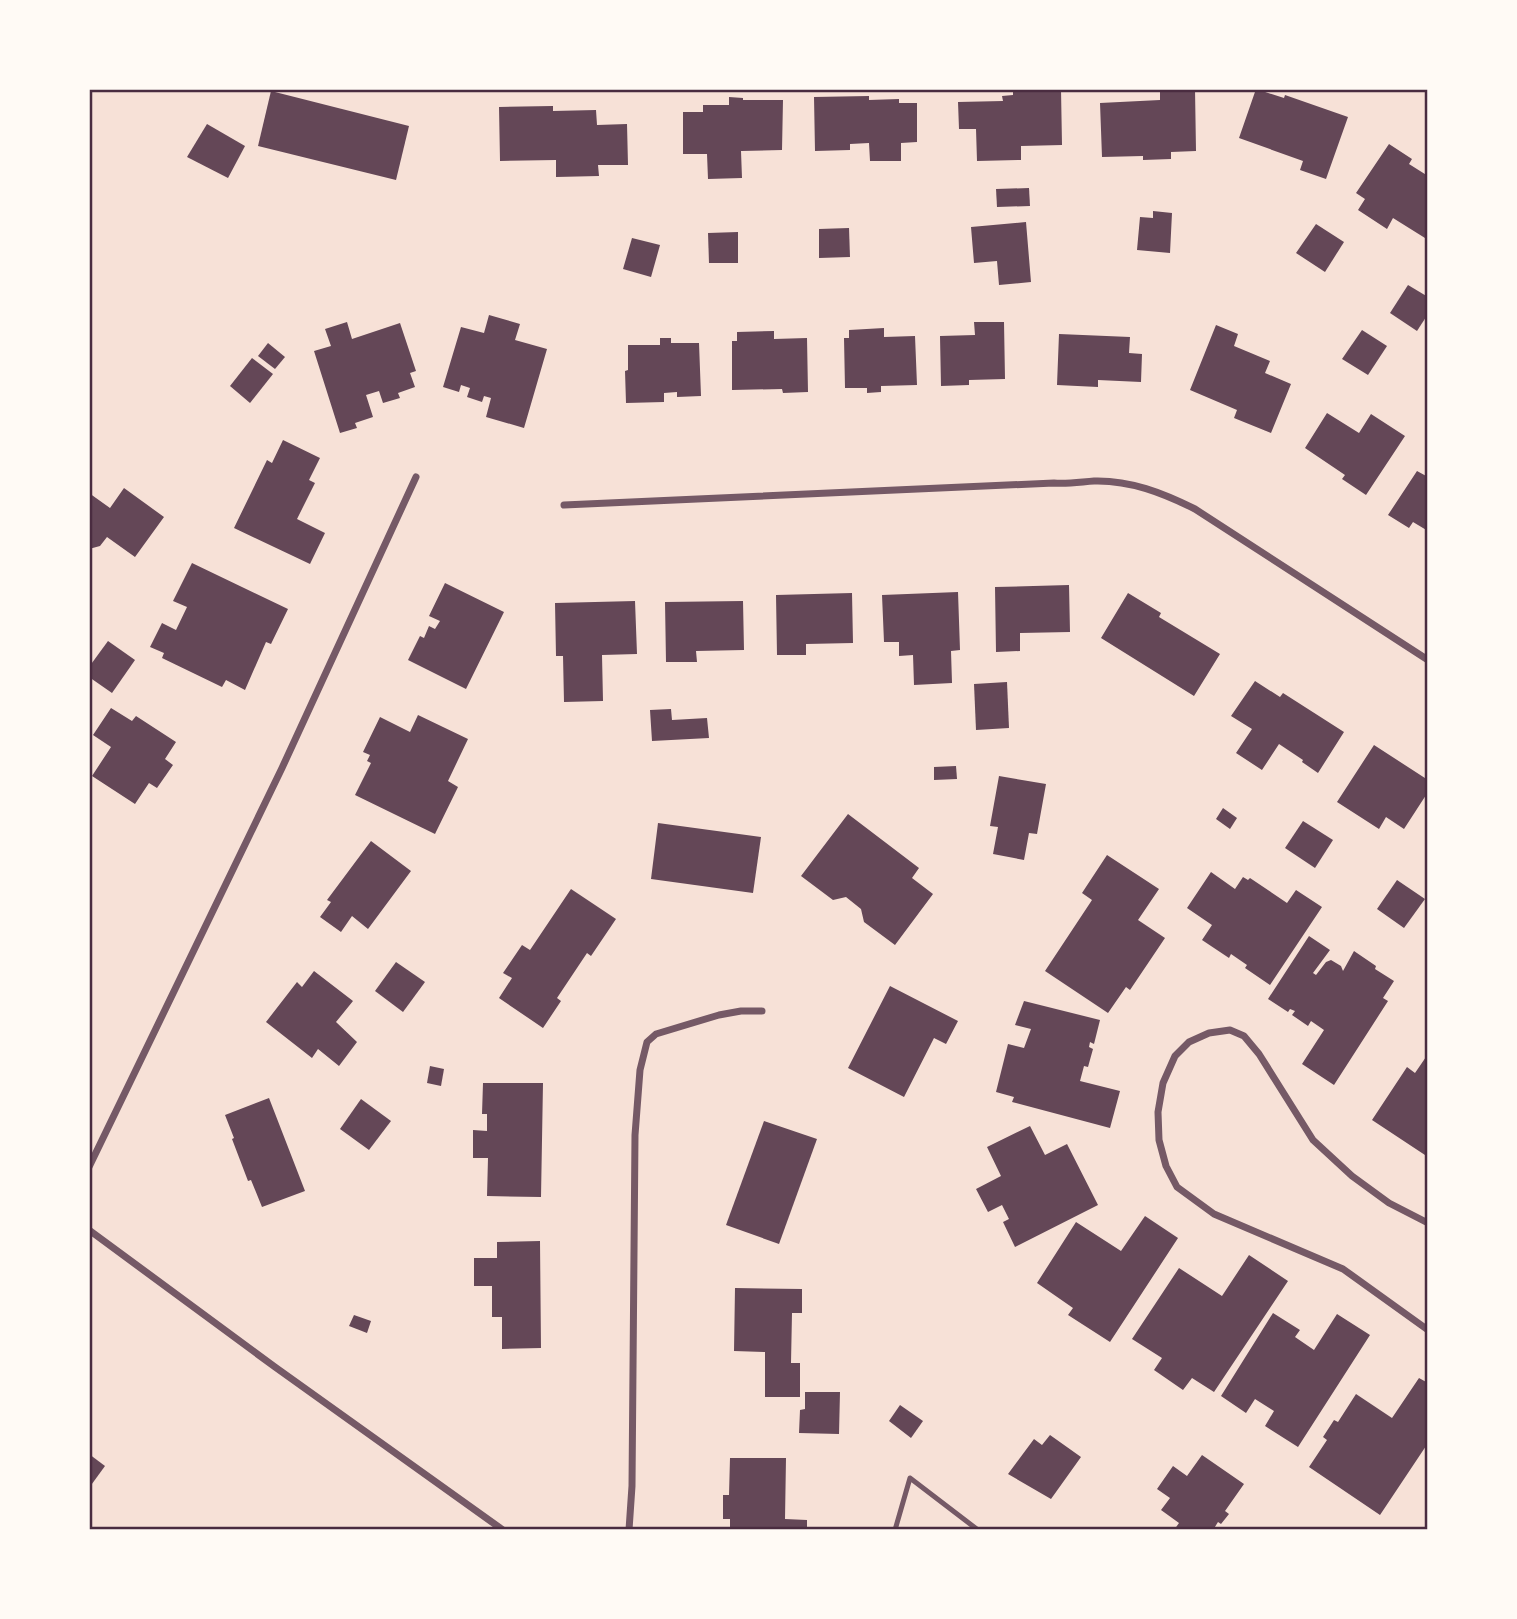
<svg xmlns="http://www.w3.org/2000/svg" width="1517" height="1619" font-family="'IBM Plex Serif',serif">
	<style>
		.building { fill: #644757 }
		.lines { fill: none; stroke-linecap: round; stroke-linejoin: round }
		.service { stroke: #755966; stroke-width: 5 }
		.minor { stroke: #755966; stroke-width: 7 }
		.neatline { fill: none; stroke: #4a2c40; stroke-width: 2.5 }
	</style>
	<rect width="100%" height="100%" fill="#f7e1d7"/>
	<g class="building">
		<path d="M1061,89L1062,145L1021,146V160L977,161L976,129H959L958,102L1003,101L1002,96L1013,95V90Z"/>
		<path d="M1160,89H1195L1196,151L1171,152V159L1143,160V156L1102,157L1100,103L1160,100Z"/>
		<path d="M1256,89L1284,98L1285,95L1348,117L1326,179L1300,170L1303,161L1239,138Z"/>
		<path d="M271,91L409,126L396,180L258,146Z"/>
		<path d="M869,96V100L899,99V103H917V142L901,143V161H870L869,143L850,144V150L815,151L814,97Z"/>
		<path d="M729,97L743,98V100H783L782,150L741,151L742,178L708,179L707,154H683V112H703V105H729Z"/>
		<path d="M553,106V111L596,110L597,125L627,124L628,165H598L599,176L556,177V160L500,161L499,107Z"/>
		<path d="M207,124L245,146L228,178L187,157Z"/>
		<path d="M1389,144L1412,159L1409,164L1428,176V233L1425,238L1393,218L1387,229L1358,210L1365,199L1356,193Z"/>
		<path d="M1029,188L1030,206L997,207L996,189Z"/>
		<path d="M1153,211L1172,213L1170,253L1137,250L1140,217L1153,218Z"/>
		<path d="M1026,222L1031,282L999,285L997,261L974,263L971,227Z"/>
		<path d="M1316,224L1344,242L1325,272L1296,253Z"/>
		<path d="M849,228L850,257L819,258V229Z"/>
		<path d="M738,232V263H709L708,233Z"/>
		<path d="M632,238L660,245L651,277L623,269Z"/>
		<path d="M1408,285L1428,297V314L1417,331L1390,313Z"/>
		<path d="M489,315L520,324L515,340L547,349L524,428L486,417L491,398L484,396L482,402L467,397L470,388L461,385L459,392L443,387L461,327L484,333Z"/>
		<path d="M347,322L352,339L400,323L416,371L410,373L415,387L398,393L400,398L383,403L379,391L366,395L373,417L355,423L357,428L340,433L314,351L331,346L325,329Z"/>
		<path d="M974,322H1004L1005,379L969,380V385L941,386L940,336L975,335Z"/>
		<path d="M1216,325L1238,334L1234,346L1270,361L1265,373L1291,384L1271,433L1234,418L1237,410L1190,390Z"/>
		<path d="M884,328V337L915,336L917,385L881,386V392L867,393V388H845L844,338H849V330Z"/>
		<path d="M1362,330L1387,346L1368,375L1342,359Z"/>
		<path d="M774,331V339L807,338L808,392L783,393L782,389L732,390V341H737V332Z"/>
		<path d="M1059,334L1130,337L1129,353L1142,354L1141,382L1098,380V387L1057,385Z"/>
		<path d="M660,338H671V343H699L701,396L677,397V392L664,393V402L626,403L625,371L628,370V345H660Z"/>
		<path d="M268,343L285,357L275,369L258,356Z"/>
		<path d="M252,358L273,374L250,403L230,386Z"/>
		<path d="M1327,413L1359,433L1371,414L1405,436L1366,495L1342,479L1345,475L1305,448Z"/>
		<path d="M283,440L320,458L309,480L315,483L297,519L325,533L310,564L234,528L267,460L272,463Z"/>
		<path d="M1417,471L1428,477V531L1413,522L1409,528L1388,515Z"/>
		<path d="M124,488L164,517L135,557L107,537L100,546L89,549V493L110,508Z"/>
		<path d="M192,563L288,609L271,644L266,642L245,690L226,680L222,687L162,658L164,653L150,647L162,623L176,630L187,607L173,601Z"/>
		<path d="M445,583L504,612L466,689L408,660L420,636L424,638L429,626L435,629L440,621L429,616Z"/>
		<path d="M1069,585L1070,632L1020,633V651L996,652L995,587Z"/>
		<path d="M958,592L960,650L951,651L952,683L914,685L913,655L899,656V642H884L882,595Z"/>
		<path d="M852,593L853,643L806,644V655H777L776,595Z"/>
		<path d="M1128,593L1161,613L1159,617L1220,654L1194,696L1101,638Z"/>
		<path d="M635,601L637,654L602,655L603,701L564,702L563,656H556L555,603Z"/>
		<path d="M743,601L744,650L696,651L697,662H666L665,602Z"/>
		<path d="M108,641L135,660L112,693L89,677V667Z"/>
		<path d="M1255,681L1280,697L1283,693L1344,732L1318,773L1302,762L1303,760L1279,744L1262,770L1236,753L1252,729L1231,716Z"/>
		<path d="M1007,682L1009,728L976,730L974,684Z"/>
		<path d="M111,708L132,721L136,716L176,742L165,759L173,765L157,788L149,783L135,804L92,776L111,747L93,735Z"/>
		<path d="M671,709L672,720L707,718L709,738L652,741L650,710Z"/>
		<path d="M418,715L468,739L448,781L458,787L435,834L355,795L371,763L367,761L370,755L363,752L380,717L410,732Z"/>
		<path d="M1374,745L1428,780V792L1404,829L1386,817L1379,829L1337,802Z"/>
		<path d="M956,766L957,779L934,780V767Z"/>
		<path d="M999,776L1046,784L1037,834L1029,833L1024,860L993,854L998,827L990,826Z"/>
		<path d="M1223,808L1237,818L1230,829L1216,819Z"/>
		<path d="M848,814L919,868L912,878L933,894L895,945L864,922L861,909L846,897L833,900L801,876Z"/>
		<path d="M1303,821L1333,840L1315,868L1285,848Z"/>
		<path d="M658,823L761,837L753,893L651,879Z"/>
		<path d="M371,841L411,871L368,929L352,916L341,932L320,917L331,902L327,900Z"/>
		<path d="M1107,855L1159,889L1138,920L1165,938L1130,990L1126,987L1108,1013L1045,971L1092,900L1082,893Z"/>
		<path d="M1211,872L1235,889L1243,877L1248,880L1250,878L1287,903L1296,890L1322,907L1270,985L1245,968L1247,965L1231,954L1229,958L1202,940L1212,925L1187,908Z"/>
		<path d="M1397,880L1425,899L1404,928L1377,909Z"/>
		<path d="M571,889L616,919L591,956L587,953L557,998L561,1001L543,1028L499,998L512,978L503,973L522,945L530,950Z"/>
		<path d="M1309,936L1330,950L1313,973L1316,975L1326,962L1331,960L1341,966L1343,971L1354,951L1376,966L1375,969L1394,981L1383,998L1388,1001L1334,1085L1302,1064L1324,1030L1311,1021L1308,1026L1292,1015L1295,1011L1290,1009L1288,1012L1268,999Z"/>
		<path d="M396,962L425,982L403,1012L375,991Z"/>
		<path d="M314,971L353,1001L336,1022L357,1042L339,1066L318,1049L312,1058L266,1022L297,982L302,987Z"/>
		<path d="M890,986L958,1021L946,1044L934,1038L904,1097L848,1068Z"/>
		<path d="M1024,1001L1100,1020L1094,1044L1090,1042L1089,1047L1093,1049L1088,1067L1084,1066L1080,1081L1120,1091L1110,1128L1012,1102L1014,1097L996,1092L1008,1044L1024,1048L1031,1029L1015,1025Z"/>
		<path d="M1428,1054V1157L1372,1120L1407,1067L1415,1073Z"/>
		<path d="M430,1066L444,1069L441,1086L427,1083Z"/>
		<path d="M483,1083H543L541,1197L487,1196L488,1158H473V1130L487,1131V1114H482Z"/>
		<path d="M269,1098L305,1191L262,1207L251,1180L248,1181L232,1139L234,1138L225,1115Z"/>
		<path d="M361,1099L391,1121L369,1150L340,1129Z"/>
		<path d="M764,1121L817,1139L779,1244L726,1225Z"/>
		<path d="M1030,1126L1045,1155L1067,1144L1098,1205L1015,1247L1003,1222L1009,1219L1002,1205L988,1212L976,1189L1001,1176L987,1147Z"/>
		<path d="M1145,1216L1178,1238L1110,1342L1068,1315L1073,1308L1037,1283L1076,1222L1121,1251Z"/>
		<path d="M540,1241L541,1348L502,1349V1317H492V1286H474V1258H497V1242Z"/>
		<path d="M1249,1255L1288,1281L1214,1392L1192,1378L1183,1390L1154,1370L1162,1358L1132,1339L1179,1268L1222,1296Z"/>
		<path d="M735,1288L802,1289V1313H792L791,1363H800V1397H765V1352L734,1351Z"/>
		<path d="M1273,1313L1300,1330L1295,1337L1314,1350L1337,1314L1370,1335L1298,1447L1265,1426L1274,1411L1255,1399L1246,1413L1221,1396Z"/>
		<path d="M354,1315L371,1321L367,1333L349,1326Z"/>
		<path d="M1419,1378L1428,1383V1443L1380,1515L1309,1467L1327,1440L1323,1437L1334,1420L1338,1422L1356,1394L1392,1418Z"/>
		<path d="M805,1392H840L839,1434L799,1433L800,1410L805,1409Z"/>
		<path d="M900,1405L923,1421L911,1438L889,1421Z"/>
		<path d="M1050,1435L1081,1457L1051,1499L1008,1474L1034,1439L1042,1445Z"/>
		<path d="M89,1454L105,1466L89,1488Z"/>
		<path d="M1202,1455L1244,1484L1225,1511L1229,1514L1221,1524L1218,1522L1213,1530H1174L1179,1523L1161,1510L1170,1498L1157,1489L1173,1466L1187,1476Z"/>
		<path d="M730,1458H786L785,1519L807,1520V1530H730V1519H723V1495H729Z"/>
	</g>
	<g class="lines">
		<path class="service" d="M895,1530L910,1478L978,1530"/>
		<g class="minor">
			<path d="M564,505L1054,483C1068,484 1080,482 1094,481C1130,480 1163,493 1195,509L1428,660"/>
			<path d="M89,1167L282,768L416,477"/>
			<path d="M1428,1223L1389,1203L1352,1176L1313,1140L1259,1054L1244,1036L1230,1030L1209,1033L1189,1042L1175,1056L1163,1083L1158,1112L1159,1140L1166,1166L1177,1187L1214,1214L1343,1269L1428,1330"/>
			<path d="M89,1230L275,1367L503,1530"/>
			<path d="M629,1530L632,1486L635,1135L640,1070L647,1042L656,1034L719,1015L741,1011H762"/>
		</g>
	</g>
	<rect width="1517" height="1619" fill="none" stroke="#fffaf5" stroke-width="182"/>
	<rect x="91" y="91" width="1335" height="1437" class="neatline"/>
</svg>
